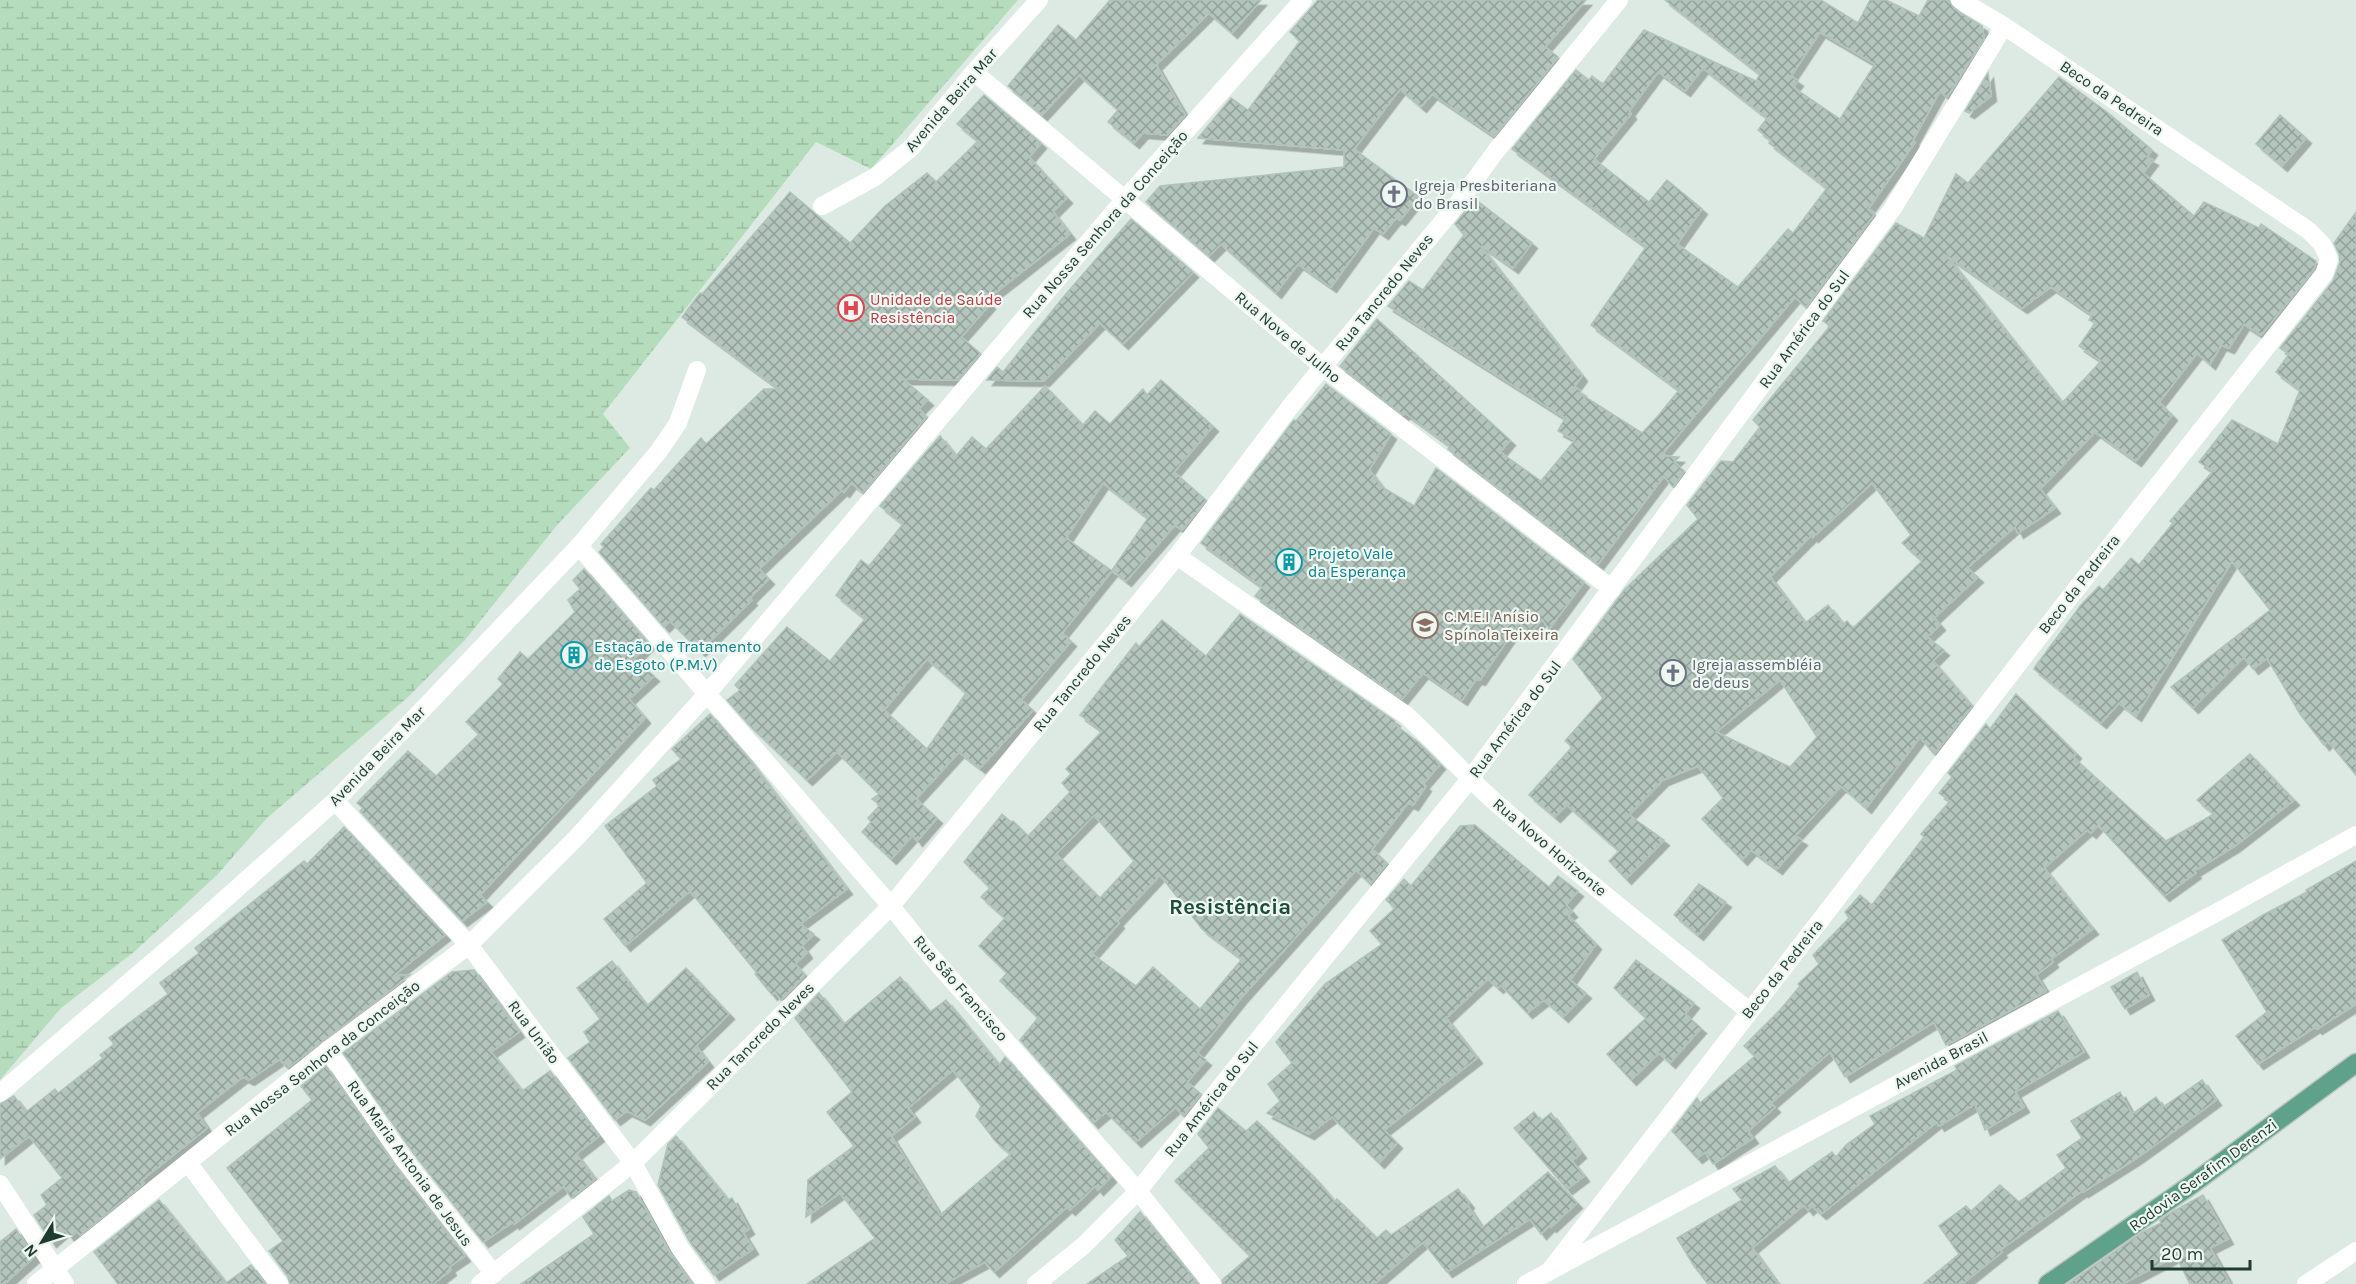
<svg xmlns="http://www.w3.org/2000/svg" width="2356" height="1284" font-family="Karla,sans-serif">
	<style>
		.wetland { fill: url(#wetland-marsh) }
		.building { fill: url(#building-cross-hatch); stroke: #b0c3ba; stroke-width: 1.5; fill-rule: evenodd; filter: url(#shadow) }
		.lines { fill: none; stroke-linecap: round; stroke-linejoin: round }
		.major-casing { stroke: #bcc4c1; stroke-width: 21 }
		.minor { stroke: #fff; stroke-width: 18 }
		.major { stroke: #60a18c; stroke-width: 18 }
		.labels { text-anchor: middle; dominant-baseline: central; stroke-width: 4.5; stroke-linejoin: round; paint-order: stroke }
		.street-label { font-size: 16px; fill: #1f3a30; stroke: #eef7f1 }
		.worship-label { font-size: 16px; fill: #5b616d; stroke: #eef7f1; text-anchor: start }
		.health-label { font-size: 16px; fill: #be3a42; stroke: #eef7f1; text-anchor: start }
		.culture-label { font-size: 16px; fill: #0d838f; stroke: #eef7f1; text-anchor: start }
		.education-label { font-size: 16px; fill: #785e54; stroke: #eef7f1; text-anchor: start }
		.district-label { font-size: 22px; font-weight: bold; fill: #1b4c3c; stroke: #eef7f1 }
	</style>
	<defs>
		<pattern id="wetland-marsh" width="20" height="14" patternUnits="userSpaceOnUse" patternTransform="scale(1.5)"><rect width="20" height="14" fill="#b5dcbd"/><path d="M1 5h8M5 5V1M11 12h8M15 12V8" fill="none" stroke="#9bbea3"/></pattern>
		<pattern id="building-cross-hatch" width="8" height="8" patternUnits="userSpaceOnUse" patternTransform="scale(1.5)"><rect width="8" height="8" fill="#b3c5bc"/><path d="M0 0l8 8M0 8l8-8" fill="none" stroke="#91a199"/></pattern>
		<filter id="shadow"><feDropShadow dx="5.5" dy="5.5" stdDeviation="0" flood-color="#0004"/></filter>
	</defs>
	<rect width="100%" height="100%" fill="#ddeae3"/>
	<path class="wetland" d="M0,0H1018L871,169L816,142L603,414L630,448L558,524L465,640L407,698L267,818L217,875L134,952L61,1008L0,1080Z"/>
	<g class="building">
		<path d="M1110,0H1261L1232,33L1209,13L1156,65L1185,115L1167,135L1143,133L1134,143L1108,122L1118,110L1079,75L1042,115L1008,86L1058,25L1076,40Z"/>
		<path d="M1318,0H1586L1545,47L1558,57L1494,136L1432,94L1421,107L1400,89L1354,149L1419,197L1400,220L1396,218L1383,234L1374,228L1331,287L1298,264L1276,293L1221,244L1209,256L1146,202L1160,186L1344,167V150L1198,138L1231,98L1248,110L1300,41L1290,32Z"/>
		<path d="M1665,0H1821L1858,23L1870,0H1886L1919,16L1928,0H1949L1954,9L1982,26L1984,38L1947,97L1940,91L1913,140L1915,142L1868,209L1875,213L1806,307L1795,297L1663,453L1666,456L1679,457L1674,462L1684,471L1673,487L1664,476L1598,564L1448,449L1450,446L1405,413L1403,415L1340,366L1377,319L1510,440L1500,452L1541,481L1575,440L1558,431L1565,418L1388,306L1409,281L1423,290L1464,235L1455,224L1475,199L1532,243L1513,268L1482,246L1481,247L1582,376L1574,387L1581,391L1579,393L1642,433L1658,416L1679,390L1591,325L1646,247L1512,149L1576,70L1589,80L1592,76L1603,84L1644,30L1756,81L1760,74ZM1820,32L1875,64L1840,119L1793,87L1798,81L1791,76ZM1703,68L1767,118L1758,130L1771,140L1769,143L1827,188L1793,233L1788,229L1738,287L1677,244L1702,209L1667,180L1649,202L1594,159L1631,114L1629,111L1658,72L1685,91Z"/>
		<path d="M1988,73L1991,96L1969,113L1965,111Z"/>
		<path d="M2059,77L2107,112L2152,150L2147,157L2153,160L2143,173L2194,216L2204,202L2259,228L2261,224L2316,261L2314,269L2261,335L2244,324L2229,348L2221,345L2210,364L2197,353L2159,402L2172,415L2136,461L2095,432L2040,489L2055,508L2018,533L2015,527L1967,568L1978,577L1934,618L1940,625L1927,637L1944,650L1933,661L1972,706L1934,754L1920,737L1866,808L1841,786L1795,836L1802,840L1777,869L1751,850L1742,860L1702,819L1723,798L1698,766L1663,780L1629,815L1664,840L1626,879L1609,861L1619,851L1567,805L1555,817L1529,795L1572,747L1565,741L1603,698L1573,659L1625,589L1698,519L1687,505L1721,461L1733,462L1760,427L1753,420L1830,326L1823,321L1896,223L1924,238L1956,174L1968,183ZM1946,255L2022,308L2051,287L2092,315L2089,320L2095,323L2079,346L2101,361L2062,403ZM1872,483L1911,535L1902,543L1922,561L1853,628L1847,621L1843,624L1828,605L1805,623L1770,577L1812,535L1813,537ZM1780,680L1817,737L1790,767L1716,732Z"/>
		<path d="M984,95L1041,143L1029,157L1067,198L1053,212L1070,234L986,300L990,304L961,337L980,353L958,380L903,379L928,400L919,409L926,417L863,492L851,483L844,492L842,490L759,569L769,579L750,598L752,600L700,651L670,621L664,627L599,552L604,547L601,544L651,488L654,490L701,438L706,444L764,389H779L682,317L700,293L702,294L790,192L850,243L885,206L927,173L936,182L978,141L957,124Z"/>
		<path d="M2280,115L2306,138L2282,166L2256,144Z"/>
		<path d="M2356,212V775L2328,741L2324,745L2300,714L2267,658L2253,669L2244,657L2193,708L2171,687L2270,610L2232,561L2136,716L2119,703L2101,723L2034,669L2035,667L2081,605L2099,586L2103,590L2131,558L2139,565L2173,523L2170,521L2213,471L2199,462L2232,420L2278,444L2300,390L2276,372L2289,354L2280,348L2333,281L2340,262L2339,254L2334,243Z"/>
		<path d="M1131,219L1193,272L1123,344L1100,323L1044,381L987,380L997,367L1003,372L1065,295Z"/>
		<path d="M1161,380L1213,426L1174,472L1206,500L1182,530L1175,525L1126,581L1112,570L1148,518L1103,483L1066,538L1112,571L1062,633L1071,641L1021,700L1033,710L980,768L959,752L916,799L937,818L917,841L913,835L891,859L862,832L871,822L868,818L880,805L872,799L879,794L837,752L807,780L751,727L727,700L740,690L735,685L787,627L830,661L865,619L836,595L861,560L869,566L903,524L880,506L940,436L956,456L972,437L986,449L1045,386L1083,425L1095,411L1110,424L1143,389L1147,395ZM927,659L966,693L927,749L884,710Z"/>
		<path d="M1326,384L1391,434L1369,470L1382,487L1414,506L1436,468L1584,582L1549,629L1542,619L1531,633L1519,623L1480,680L1476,679L1462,700L1423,673L1402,699L1255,596L1262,587L1201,543L1294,420L1296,421Z"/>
		<path d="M584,569L649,644L634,659L654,676L629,699L645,718L480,895L487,902L462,921L360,811L363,808L357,803L408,751L436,776L479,734L466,722L503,684L498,679L520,652L528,659L575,612L568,600L580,589L573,580Z"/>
		<path d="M1240,614L1395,721L1394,724L1418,742L1440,764L1423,784L1426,786L1413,805L1408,803L1372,849L1387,863L1370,884L1356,870L1241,998L1197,1053L1206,1060L1187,1082L1201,1094L1183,1116L1176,1107L1136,1142L1106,1112L1093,1123L1020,1040L1038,1018L1000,981L1007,973L979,946L1005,918L981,897L990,888L964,862L1002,814L1011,822L1013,821L1028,836L1070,792L1062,783L1071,774L1066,769L1102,731L1080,715L1136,643L1139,647L1162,620L1206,656ZM1094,815L1134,861L1100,898L1056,854ZM1160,875L1202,929L1242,959L1200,1009L1153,967L1136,986L1092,954L1119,923L1117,921Z"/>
		<path d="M2016,694L2076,753L2073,757L2166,841L2214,814L2197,800L2250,754L2294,800L2235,846L2194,871L2196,873L2164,896L2098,825L2091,833L2087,830L2044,868L2093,929L2051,959L2053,962L2036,975L2046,991L1946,1045L1934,1022L1845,1077L1830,1052L1771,1103L1775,1107L1748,1131L1753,1138L1713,1164L1705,1152L1697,1158L1672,1131L1697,1098L1700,1103L1755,1056L1744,1046L1780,1010L1800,986L1798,984L1819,964L1813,955L1849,918L1845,912L1860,895L1872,905L1924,837L1921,834L1950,801L1939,793L1952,777L1948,773L1986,724L1990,729Z"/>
		<path d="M710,714L747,757L847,889L800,924L814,934L802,946L807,953L795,964L805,975L781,1000L775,992L772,995L755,974L757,973L690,891L625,946L604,919L647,883L605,826L657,786L653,780L681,759L672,749Z"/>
		<path d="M1475,825L1549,887L1558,876L1578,891L1566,905L1572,912L1568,915L1596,944L1570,980L1586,993L1563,1017L1544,1000L1527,1013L1501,985L1498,988L1488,979L1446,1018L1477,1058L1384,1130L1397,1143L1379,1163L1332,1117L1309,1134L1267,1113L1280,1101L1268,1084L1292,1063L1276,1042L1325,984L1382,944L1370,931L1395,908L1386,900L1404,879L1411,886L1460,826Z"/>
		<path d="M344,827L445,935L393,976L410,975L287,1068L280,1059L249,1080L243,1077L197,1113L207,1128L142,1180L144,1183L80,1235L77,1231L70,1237L65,1230L51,1242L34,1215L47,1205L41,1195L62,1178L29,1136L0,1159V1104L14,1096L26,1112L55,1089L58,1093L103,1058L100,1055L114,1044L109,1038L168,994L160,983L199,953L195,948L304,861L307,864Z"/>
		<path d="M2356,861V1004L2317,1029L2315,1027L2258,1064L2236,1036L2267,1012L2222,940L2263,915L2307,892L2306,890Z"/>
		<path d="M1699,884L1726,902L1698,935L1674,915Z"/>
		<path d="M1636,960L1694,1003L1685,1014L1701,1028L1670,1063L1659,1053L1631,1080L1607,1054L1646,1018L1614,988Z"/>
		<path d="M612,961L647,1006L686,968L729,1014L696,1046L708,1062L645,1120L627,1111L615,1120L568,1058L590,1042L584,1032L600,1019L577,988Z"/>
		<path d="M474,970L519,1032L491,1052L522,1091L550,1071L599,1136L576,1154L595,1179L571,1198L564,1186L514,1224L513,1222L483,1242L414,1154L343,1053L452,972Z"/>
		<path d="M2137,972L2149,995L2125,1009L2111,987Z"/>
		<path d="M900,977L930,1012L946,1000L999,1065L1005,1057L1111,1177L1098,1190L1095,1186L1070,1210L1067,1207L994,1272L985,1262L944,1284H807L875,1238L840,1193L806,1217L808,1180L854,1146L827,1112L852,1092L795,1018L819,993L844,1024ZM953,1070L981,1106L976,1116L996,1142L1011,1154L940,1215L891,1136L915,1117L908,1108Z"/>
		<path d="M2058,1011L2084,1052L2015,1092L2024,1107L1985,1130L1975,1104L1939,1126L1937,1122L1821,1214L1812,1206L1808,1210L1804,1205L1752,1248L1778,1284H1708L1694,1266L1677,1238L1742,1200L1733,1189L1775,1166L1788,1183L1832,1152L1836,1157L1846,1145L1875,1124L1870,1116L1957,1070L1955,1066Z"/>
		<path d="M326,1066L396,1167L465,1256L449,1267L451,1270L433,1284H290L288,1277L269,1251L283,1241L227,1168L312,1100L301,1086Z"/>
		<path d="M2202,1080L2216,1100L2177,1129L2137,1158L2083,1192L2082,1191L2000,1250L2002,1252L1962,1284H1923L1959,1254L1939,1226L1966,1206L1971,1211L2000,1185L2019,1202L2066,1168L2057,1155L2082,1138L2071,1121L2120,1092L2132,1114L2156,1097L2163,1107Z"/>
		<path d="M1218,1108L1246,1131L1257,1121L1315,1178L1335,1202L1337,1199L1377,1238L1386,1230L1391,1235L1458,1189L1469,1203L1467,1205L1482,1228L1548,1172L1577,1203L1551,1227L1550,1225L1541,1234L1530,1219L1447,1272L1423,1242L1374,1284H1223L1222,1280L1250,1256L1175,1181L1209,1148L1198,1134Z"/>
		<path d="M1534,1112L1541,1121L1551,1113L1581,1153L1572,1161L1584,1176L1567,1189L1514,1128Z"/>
		<path d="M676,1136L728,1200L732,1198L749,1229L743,1233L753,1249L714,1275L690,1242L658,1185L668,1144Z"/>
		<path d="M629,1190L636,1192L670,1253L692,1284H521L594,1234L583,1217L609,1196L612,1201Z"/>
		<path d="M2203,1195L2228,1239L2210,1248L2230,1284H2190L2176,1256L2122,1284H2068L2143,1232L2161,1223L2160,1220L2174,1211Z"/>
		<path d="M159,1200L226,1283L251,1265L265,1284H118L94,1252Z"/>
		<path d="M1140,1212L1198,1284H1087L1128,1256L1115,1240Z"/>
		<path d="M16,1229L34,1257L4,1284H0V1242Z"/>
	</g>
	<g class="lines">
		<defs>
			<path id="major" d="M2048,1284L2191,1185L2356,1063"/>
		</defs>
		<use href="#major" class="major-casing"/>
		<g class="minor">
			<path d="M974,72L1323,367L1612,589"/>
			<path d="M822,206L875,177L911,148L974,72L1039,0"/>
			<path d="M579,546L891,906L930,955L1138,1191L1212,1284"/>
			<path d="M1177,556L1406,715C1436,742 1463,773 1494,801C1577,874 1663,942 1749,1011"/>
			<path d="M335,801L469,945L633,1163L680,1248L706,1284"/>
			<path d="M328,1050L405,1161L494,1274"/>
			<path d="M0,1093L197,924L335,801L579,546L659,451L678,423L697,370"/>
			<path d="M188,1163L279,1284"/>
			<path d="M0,1184L65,1284"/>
			<path d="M1551,1269L2066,602L2324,274L2329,259L2322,244L2308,230L2004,26L1960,0"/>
			<path d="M36,1284L328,1050L469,945L578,836L706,695L1124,200L1303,0"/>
			<path d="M480,1284L633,1163L891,906L1177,556L1293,403L1458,203L1496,151L1619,0"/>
			<path d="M1036,1284L1083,1246L1138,1191L1257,1041L1470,779L1893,208L2004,26"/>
			<path d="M1526,1284L2225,908L2356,835"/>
			<path d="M2306,1284L2356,1251"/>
		</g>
		<use href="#major" class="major"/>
	</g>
	<defs>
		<symbol id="church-ring" viewBox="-11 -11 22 22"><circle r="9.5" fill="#eef7f1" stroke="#6b7280" stroke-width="1.5"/><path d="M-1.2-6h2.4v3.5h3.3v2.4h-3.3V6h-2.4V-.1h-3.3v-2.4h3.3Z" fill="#6b7280"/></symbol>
		<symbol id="hospital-ring" viewBox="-11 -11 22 22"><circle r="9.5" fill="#eef7f1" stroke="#e0444e" stroke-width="1.5"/><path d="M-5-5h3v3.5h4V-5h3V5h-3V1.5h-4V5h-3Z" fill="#e0444e"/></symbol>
		<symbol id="building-ring" viewBox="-11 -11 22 22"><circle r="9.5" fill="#eef7f1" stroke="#0f9aa8" stroke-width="1.5"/><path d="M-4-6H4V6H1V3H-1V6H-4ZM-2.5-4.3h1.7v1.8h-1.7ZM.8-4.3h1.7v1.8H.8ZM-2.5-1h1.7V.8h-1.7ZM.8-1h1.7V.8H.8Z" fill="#0f9aa8"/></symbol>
		<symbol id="school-ring" viewBox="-11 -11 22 22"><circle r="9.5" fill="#eef7f1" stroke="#8d6e63" stroke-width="1.5"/><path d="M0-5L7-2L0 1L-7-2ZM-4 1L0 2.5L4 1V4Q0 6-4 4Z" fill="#8d6e63"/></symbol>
	</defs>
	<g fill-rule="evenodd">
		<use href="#church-ring" x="1379" y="179" width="30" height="30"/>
		<use href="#hospital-ring" x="836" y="293" width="30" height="30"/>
		<use href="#building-ring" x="1274" y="547" width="30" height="30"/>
		<use href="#school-ring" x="1410" y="610" width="30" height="30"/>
		<use href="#building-ring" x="559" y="640" width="30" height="30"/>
		<use href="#church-ring" x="1658" y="658" width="30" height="30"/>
	</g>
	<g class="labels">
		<g class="street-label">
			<text transform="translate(2112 98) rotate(34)">Beco da Pedreira</text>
			<text transform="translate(951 100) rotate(-49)">Avenida Beira Mar</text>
			<text transform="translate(1105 224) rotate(-49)">Rua Nossa Senhora da Conceição</text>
			<text transform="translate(1384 292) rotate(-51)">Rua Tancredo Neves</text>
			<text transform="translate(1804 329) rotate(-54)">Rua América do Sul</text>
			<text transform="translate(1288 337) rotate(40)">Rua Nove de Julho</text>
			<text transform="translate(2079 584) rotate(-52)">Beco da Pedreira</text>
			<text transform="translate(1082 673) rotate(-51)">Rua Tancredo Neves</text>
			<text transform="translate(1515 719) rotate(-53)">Rua América do Sul</text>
			<text transform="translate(377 756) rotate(-46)">Avenida Beira Mar</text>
			<text transform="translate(1550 847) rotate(40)">Rua Novo Horizonte</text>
			<text transform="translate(1782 969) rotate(-52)">Beco da Pedreira</text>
			<text transform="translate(961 988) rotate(49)">Rua São Francisco</text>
			<text transform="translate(534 1032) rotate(53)">Rua União</text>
			<text transform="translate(760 1036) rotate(-45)">Rua Tancredo Neves</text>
			<text transform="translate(322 1058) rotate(-38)">Rua Nossa Senhora da Conceição</text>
			<text transform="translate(1941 1060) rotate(-28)">Avenida Brasil</text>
			<text transform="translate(1211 1099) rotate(-52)">Rua América do Sul</text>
			<text transform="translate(410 1163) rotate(54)">Rua Maria Antonia de Jesus</text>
			<text transform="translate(2203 1175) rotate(-36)">Rodovia Serafim Derenzi</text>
		</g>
		<g class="worship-label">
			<text x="1414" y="185">Igreja Presbiteriana<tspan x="1414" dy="18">do Brasil</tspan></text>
			<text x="1692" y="664">Igreja assembléia<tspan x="1692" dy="18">de deus</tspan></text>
		</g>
		<g class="health-label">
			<text x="870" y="299">Unidade de Saúde<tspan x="870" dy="18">Resistência</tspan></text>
		</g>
		<g class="culture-label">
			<text x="1308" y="553">Projeto Vale<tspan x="1308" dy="18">da Esperança</tspan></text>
			<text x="594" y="646">Estação de Tratamento<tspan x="594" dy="18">de Esgoto (P.M.V)</tspan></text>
		</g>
		<g class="education-label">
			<text x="1444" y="616">C.M.E.I Anísio<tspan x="1444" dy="18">Spínola Teixeira</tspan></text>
		</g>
		<g class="district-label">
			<text x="1230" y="907">Resistência</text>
		</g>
	</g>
	<g transform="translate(42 1242) rotate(232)" stroke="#eef7f1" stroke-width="4.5" paint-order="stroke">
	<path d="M0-4.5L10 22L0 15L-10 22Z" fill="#1f3a30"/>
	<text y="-9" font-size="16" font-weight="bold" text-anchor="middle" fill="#1f3a30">N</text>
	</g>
	<path d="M2152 1260v9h98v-9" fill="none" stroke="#1f3a30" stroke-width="3"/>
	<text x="2161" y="1260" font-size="18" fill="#1f3a30" stroke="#eef7f1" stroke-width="4.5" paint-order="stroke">20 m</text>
</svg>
